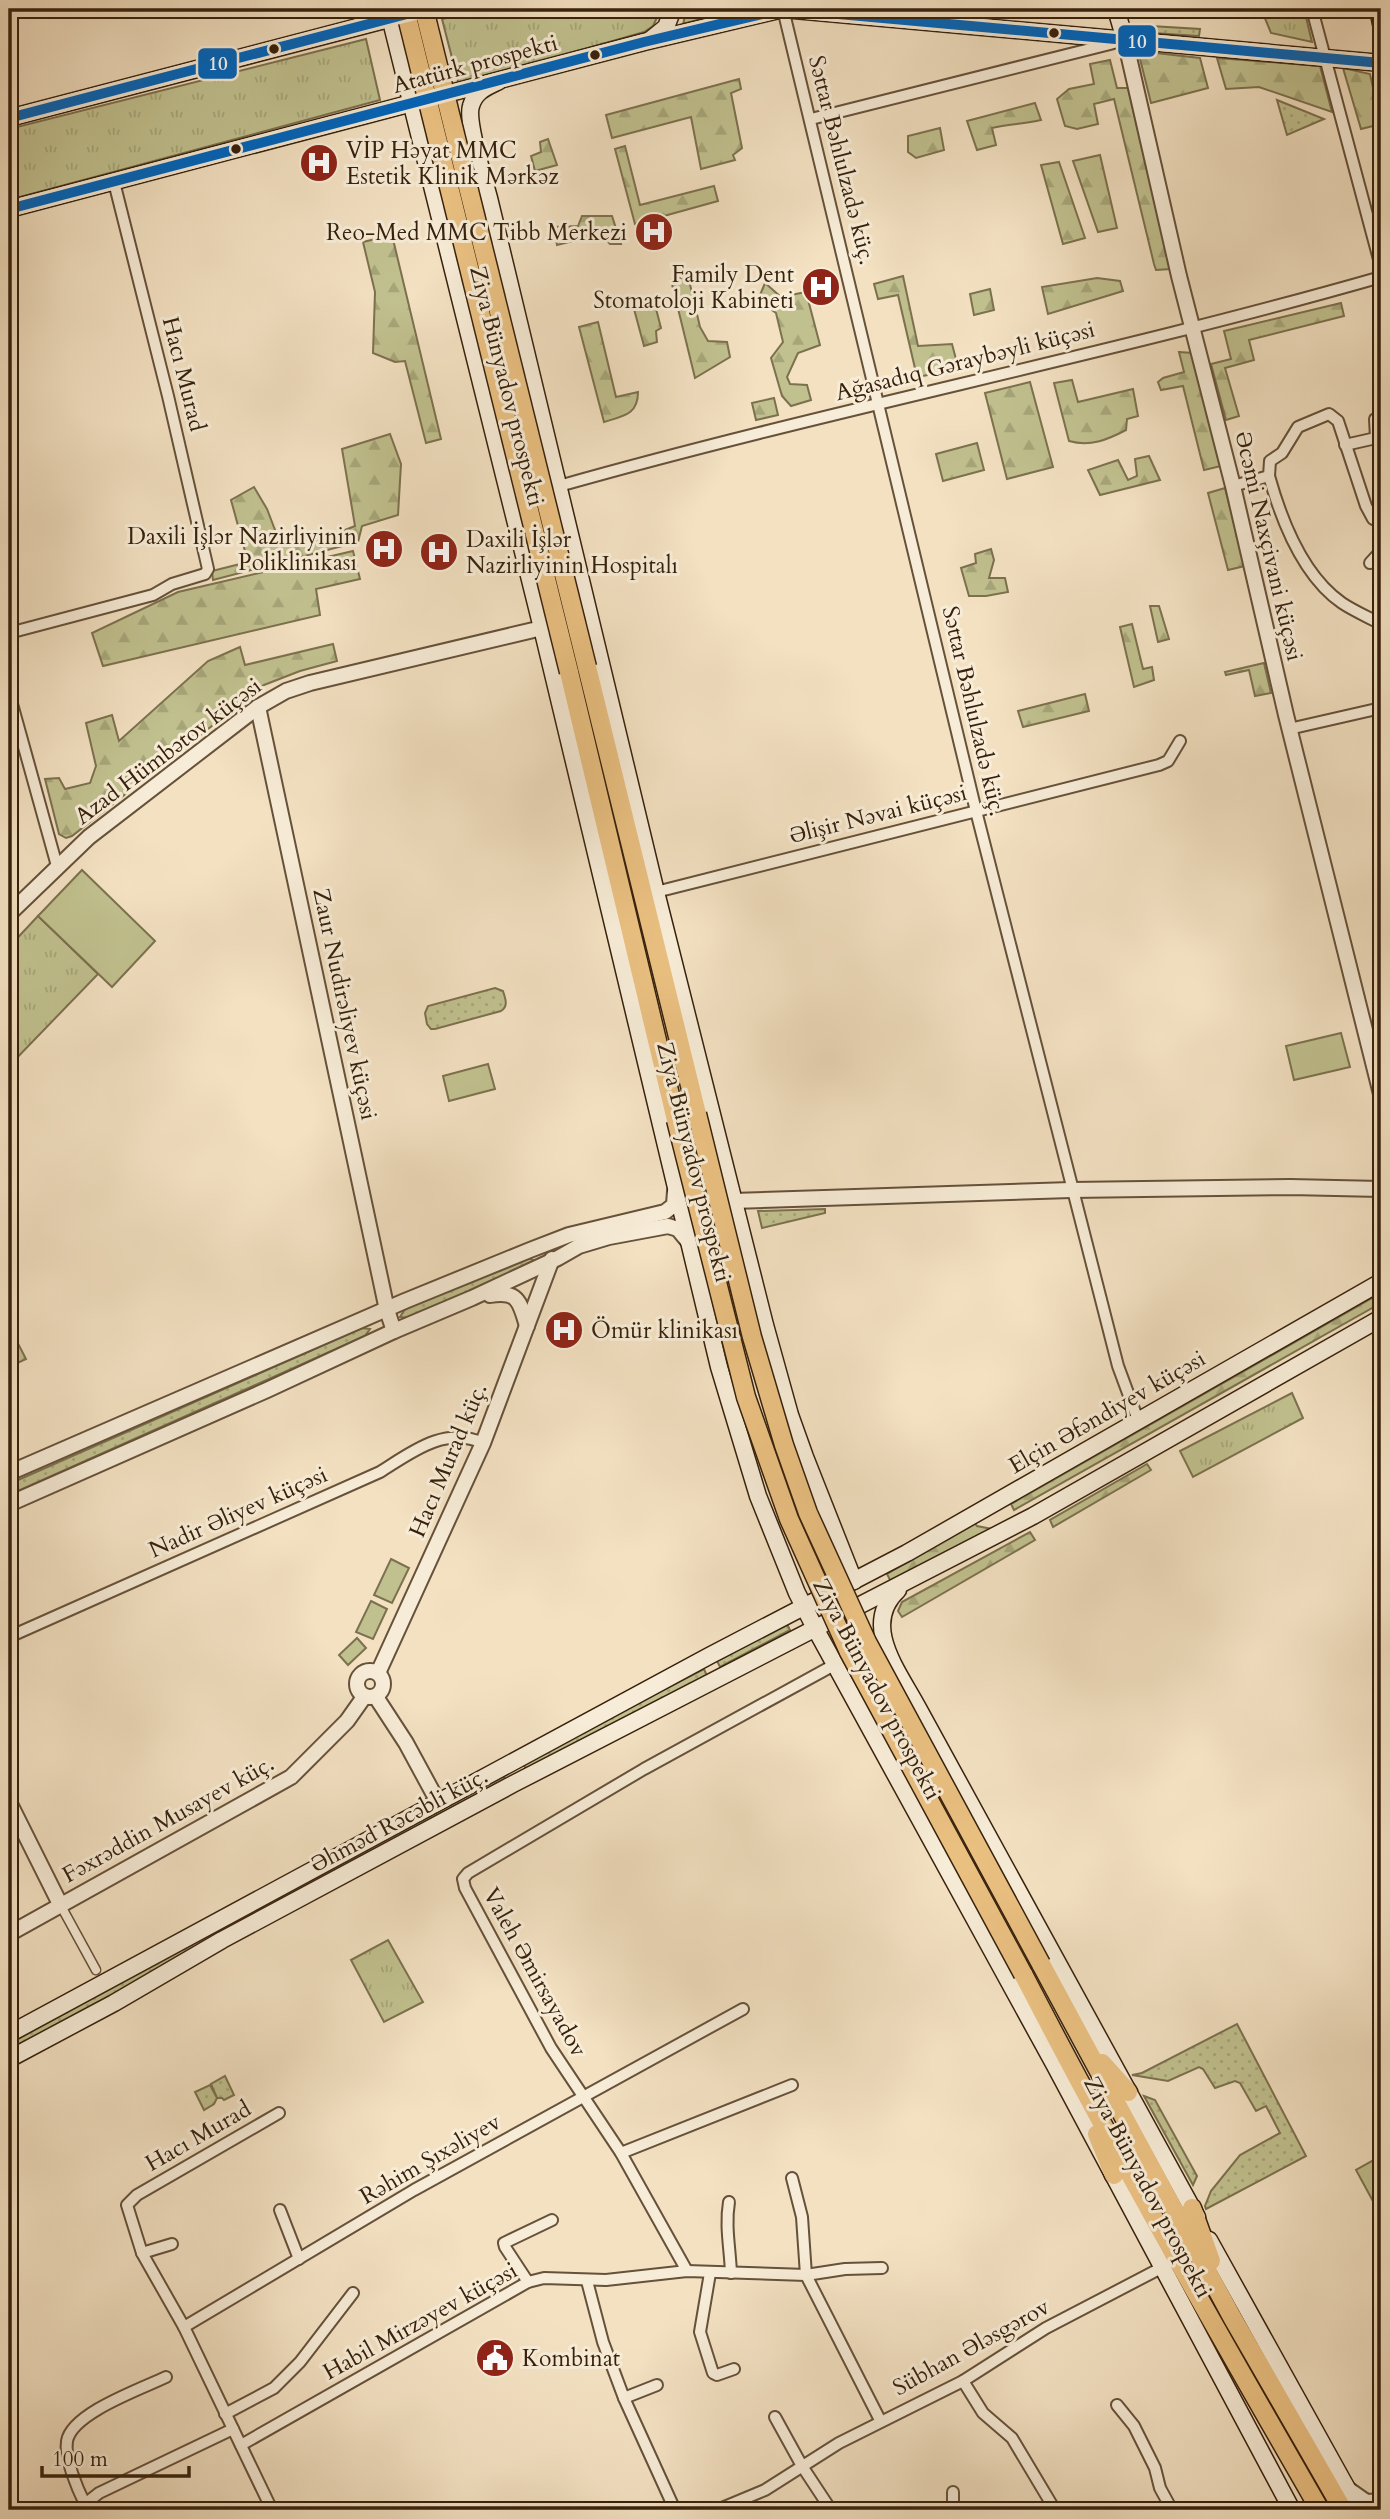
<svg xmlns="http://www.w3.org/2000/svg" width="1390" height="2519" font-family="Cardo,serif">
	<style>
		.grass { fill: url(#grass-dots); stroke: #7c714e; stroke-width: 2 }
		.forest { fill: url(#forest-firs); stroke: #7c714e; stroke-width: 2 }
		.park { fill: url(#park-tufts); stroke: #7c714e; stroke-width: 2 }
		.pitch { fill: #c1c18f; stroke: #7c714e; stroke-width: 2 }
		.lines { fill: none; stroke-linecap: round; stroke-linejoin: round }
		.pedestrian-casing { stroke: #66513a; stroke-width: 11 }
		.minor-casing { stroke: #66513a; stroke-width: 14 }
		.tertiary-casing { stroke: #66513a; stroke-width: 18 }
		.secondary-casing { stroke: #37210c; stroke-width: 19 }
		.primary-casing { stroke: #37210c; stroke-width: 21 }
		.pedestrian { stroke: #f7ecd7; stroke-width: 8 }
		.minor { stroke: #f7ecd7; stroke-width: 10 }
		.tertiary { stroke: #f7ecd7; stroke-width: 14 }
		.secondary { stroke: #f7ecd7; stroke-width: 16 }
		.primary { stroke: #eac081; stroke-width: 18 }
		.primary-bridge-casing { stroke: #37210c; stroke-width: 21; stroke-linecap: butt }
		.primary-bridge { stroke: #eac081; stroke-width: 18 }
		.bus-1-casing { stroke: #f7ecd7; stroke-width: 16 }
		.bus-1 { stroke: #0065bd; stroke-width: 10 }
		.bus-dot { fill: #37210c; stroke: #f7ecd7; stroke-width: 2.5 }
		.labels { text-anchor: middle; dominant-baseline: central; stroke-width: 6; stroke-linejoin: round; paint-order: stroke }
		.street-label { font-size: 23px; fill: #37210c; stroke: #f7ecd7 }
		.poi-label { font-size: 23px; fill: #37210c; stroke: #f7ecd7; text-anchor: start }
		.line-badge { stroke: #f7ecd7; stroke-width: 2.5 }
		.badge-label { font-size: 19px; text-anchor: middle; font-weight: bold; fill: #fff }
	</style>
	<defs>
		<pattern id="grass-dots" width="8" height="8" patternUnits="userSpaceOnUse" patternTransform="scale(1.75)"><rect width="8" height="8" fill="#c1c18f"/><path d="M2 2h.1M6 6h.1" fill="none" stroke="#a6a67a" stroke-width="1.8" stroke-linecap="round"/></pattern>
		<pattern id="forest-firs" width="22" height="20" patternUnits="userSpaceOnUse" patternTransform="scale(1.75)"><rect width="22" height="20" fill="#c1c18f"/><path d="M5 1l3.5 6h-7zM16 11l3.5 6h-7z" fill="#a6a67a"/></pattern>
		<pattern id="park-tufts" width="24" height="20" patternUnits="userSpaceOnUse" patternTransform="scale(1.75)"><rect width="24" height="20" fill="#c1c18f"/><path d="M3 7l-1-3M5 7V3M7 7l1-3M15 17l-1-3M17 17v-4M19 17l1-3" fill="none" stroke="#a6a67a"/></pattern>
	</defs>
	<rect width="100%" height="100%" fill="#f3e1c2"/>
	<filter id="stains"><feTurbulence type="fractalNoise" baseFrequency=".00286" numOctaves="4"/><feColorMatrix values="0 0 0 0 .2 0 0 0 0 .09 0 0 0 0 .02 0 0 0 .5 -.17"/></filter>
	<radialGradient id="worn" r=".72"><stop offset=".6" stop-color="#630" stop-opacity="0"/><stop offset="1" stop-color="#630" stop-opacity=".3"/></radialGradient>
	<g class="grass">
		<path d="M1134,25L1200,29L1199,36L1138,32Z"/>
		<path d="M1277,100L1324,119L1287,135Z"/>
		<path d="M495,988L503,991C505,998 509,1006 501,1011L435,1029H431L427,1024L425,1013L428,1006Z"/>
		<path d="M825,1209V1213L762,1228L758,1211Z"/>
		<path d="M526,1257L540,1263L409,1318L400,1317L405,1309Z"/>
		<path d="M362,1328L370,1329L365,1336L9,1495V1484Z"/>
		<path d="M787,1624L790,1630L720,1667L717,1661Z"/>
		<path d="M704,1669L707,1676L526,1769L522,1762Z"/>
		<path d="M501,1773L505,1779L9,2055V2044Z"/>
		<path d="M1237,2024L1306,2156L1206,2209L1205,2206L1211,2191L1240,2155L1280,2133L1266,2106L1256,2111L1240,2083L1235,2081L1215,2088L1203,2069L1199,2067L1168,2081L1132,2075L1142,2073Z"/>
		<path d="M225,2076L234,2095L224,2100L222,2098H217L214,2104L204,2110L195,2092L210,2085L217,2098L211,2084Z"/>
		<path d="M1144,2096L1155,2100L1197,2176L1193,2185Z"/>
	</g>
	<g class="forest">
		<path d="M1138,51L1200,58L1208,88L1151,103Z"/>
		<path d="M1217,58L1320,66L1332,112L1259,87L1226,89Z"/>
		<path d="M1110,60L1117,88H1128L1171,269L1156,270L1154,264L1114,99L1094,104L1098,124L1077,129L1065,126L1057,99L1069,89L1094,84L1090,64Z"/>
		<path d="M1343,68L1370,74L1381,124L1361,129Z"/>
		<path d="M739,79L741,89L731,93L742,148L733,155L735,160L701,169L691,117L612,138L606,115Z"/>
		<path d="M1035,103L1041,120C1024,124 1008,124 992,128L996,145L977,150L967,121Z"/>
		<path d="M940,128L944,150L916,158L908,152V136Z"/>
		<path d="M548,139L557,165L535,171L531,156L541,152L540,142Z"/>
		<path d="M625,146L640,205L714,186L718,201L635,224L615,149Z"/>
		<path d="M1100,155L1117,228L1098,232L1073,161Z"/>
		<path d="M1059,162L1085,238L1063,244L1041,165Z"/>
		<path d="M582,216H612L621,244H610L601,234L557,245L554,227L578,226Z"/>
		<path d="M392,235L441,439L426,443L405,361L395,362L373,353L375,292L363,242Z"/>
		<path d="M688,276L700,327L708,341L727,342L730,357L695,378L671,280Z"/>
		<path d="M903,276L918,346L952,344L957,363L955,370L917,377L898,295L878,299L874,284Z"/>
		<path d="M1097,278L1120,281L1123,291L1048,314L1042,287Z"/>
		<path d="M765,283L781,297L806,292L820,345L798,353L787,377L790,384L807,385L811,400L791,406L782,396L771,358L783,342L776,313L758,300Z"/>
		<path d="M990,289L994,310L974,315L970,294Z"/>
		<path d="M654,301L661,328L656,331L657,342L644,346L634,309Z"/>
		<path d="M1341,303L1344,316L1249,340L1254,360L1225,368L1239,416L1226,420L1211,364L1231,359L1224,331Z"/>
		<path d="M598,322L616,397L638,392C638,415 623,416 604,422L579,327Z"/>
		<path d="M1179,352L1193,353L1221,466L1204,470L1183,386L1161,390L1158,382L1163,378L1184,372Z"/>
		<path d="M1072,380L1078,402L1133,389L1138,416L1127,419L1126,430C1107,440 1090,447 1069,441L1054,383Z"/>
		<path d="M1030,382L1053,467L1007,479L985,393Z"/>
		<path d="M774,398L778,415L756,420L752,403Z"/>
		<path d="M390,434L401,464L398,515L362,526L358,542L213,580L212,571L248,562L231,500L254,487L267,509L280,543L293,538L308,536L312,543L355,526L342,449Z"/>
		<path d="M977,443L984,470L943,481L936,454Z"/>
		<path d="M1149,456L1160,480L1100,495L1088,470L1118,460L1128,480L1137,476L1135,459Z"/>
		<path d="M1225,488L1245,566L1228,570L1208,493Z"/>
		<path d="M991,549L994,560L989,578H1005L1008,592L986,596H969L961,568L976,563L975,554Z"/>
		<path d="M353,551L360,579L316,589L320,615L103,666L92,633L178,592Z"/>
		<path d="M1150,606H1159L1169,639L1158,642Z"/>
		<path d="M1132,624L1143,669L1152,667L1154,680L1134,687L1120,627Z"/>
		<path d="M333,644L337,661L300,671L264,685L72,836L66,838L59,834L45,779L59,778L65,789L90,783L96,766L86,723L112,715L119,741L208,661L240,647L245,665Z"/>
		<path d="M1264,663L1271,693L1255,696L1249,670L1226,675L1225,672Z"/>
		<path d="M1085,694L1089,711L1023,727L1018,711Z"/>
		<path d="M1381,1293V1303L1014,1510L1011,1504Z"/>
		<path d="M9,1326L26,1359L9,1367Z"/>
		<path d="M1147,1464L1151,1470L1053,1527L1050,1520Z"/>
		<path d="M974,1522L977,1526L992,1529L891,1582L887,1574Z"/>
		<path d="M1030,1532L1035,1540L902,1617L898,1611L902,1602Z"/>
	</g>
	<g class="park">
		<path d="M480,9H661L653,26L644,32L459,85L442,19Z"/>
		<path d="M687,9H737L683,24Z"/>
		<path d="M1273,9H1304L1312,42L1271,33L1264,16L1274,14Z"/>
		<path d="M366,39L380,100L9,200V129Z"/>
		<path d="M38,916L98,974L9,1066V947Z"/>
		<path d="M1292,1393L1303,1418L1193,1477L1180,1451Z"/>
		<path d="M388,1940L423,2002L384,2022L351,1960Z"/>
	</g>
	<g class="pitch">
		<path d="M82,870L155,941L112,987L38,916Z"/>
		<path d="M1341,1033L1350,1067L1294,1080L1286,1046Z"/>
		<path d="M488,1064L495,1089L449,1101L443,1076Z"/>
		<path d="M391,1559L409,1568L392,1603L374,1595Z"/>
		<path d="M371,1601L387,1609L373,1639L356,1632Z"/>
		<path d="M357,1638L366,1648L348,1665L339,1655Z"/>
		<path d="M1381,2156V2213L1380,2214L1356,2170Z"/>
	</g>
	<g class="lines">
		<defs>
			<path id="pedestrian" d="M61,1906L96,1970"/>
			<g id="minor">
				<path d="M783,9L976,811L1118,1366L1138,1420"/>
				<path d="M1312,9L1381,267"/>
				<path d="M811,119L1114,43"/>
				<path d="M1375,419L1376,438L1381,446"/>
				<path d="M1345,445L1376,438"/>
				<path d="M1269,476C1281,519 1303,576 1342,603C1354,611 1368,617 1381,624"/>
				<path d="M559,486C831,409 1109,355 1381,277"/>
				<path d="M1233,486L1269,476L1270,461L1282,453L1298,427L1329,414L1338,421L1366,506L1373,519"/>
				<path d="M1370,563L1381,551"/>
				<path d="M9,633L153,595L172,584L205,574L208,569L168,396L114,182"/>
				<path d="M9,693L57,866"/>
				<path d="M1289,729L1381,708"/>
				<path d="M656,892L1159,765L1168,761L1180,741"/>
				<path d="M9,1637L380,1472C412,1452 444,1426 483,1443"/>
				<path d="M621,2153L792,2085"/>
				<path d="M792,2178L802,2217L806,2275L880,2420"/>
				<path d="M729,2202C725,2226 730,2248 731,2273"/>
				<path d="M280,2210L299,2259"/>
				<path d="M142,2253L172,2244"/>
				<path d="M687,2271L621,2153L551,2048L465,1888L463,1879L468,1873L644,1769L834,1665"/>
				<path d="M710,2273L700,2332L713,2373L717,2375L734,2369"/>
				<path d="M587,2281L603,2342L624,2398L675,2510"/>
				<path d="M528,2282L505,2247L504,2243L552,2220"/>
				<path d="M184,2327L414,2190L743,2009"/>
				<path d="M963,2381L983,2413L1012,2438L1055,2510"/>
				<path d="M624,2398L657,2385"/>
				<path d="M1117,2405L1134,2426L1155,2468L1160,2488L1172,2510"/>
				<path d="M225,2414L274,2388L300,2362L353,2293"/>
				<path d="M775,2417L802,2466L831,2510"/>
				<path d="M241,2445L528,2282L544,2278L606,2280L687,2271L806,2275L845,2269L882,2268"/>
				<path d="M1350,2488L1367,2500L1381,2499"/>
				<path d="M85,2504C78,2490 64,2458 67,2441C72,2413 141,2389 166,2377"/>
				<path d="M83,2510L85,2504L99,2493L233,2429"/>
				<path d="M272,2510L184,2327L142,2253L127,2205L137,2195L279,2113"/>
				<path d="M717,2510L765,2490L839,2443L963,2381L1046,2328L1163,2267"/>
				<path d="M953,2510V2492"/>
			</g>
			<g id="tertiary">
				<path d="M1125,40L1179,276L1233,486L1286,715L1381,1094"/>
				<path d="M258,707L387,1310L394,1331"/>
				<path d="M9,914L89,837L258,707L286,691L310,683L542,628"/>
				<path d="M733,1201L1071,1190L1290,1187L1381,1189"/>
				<path d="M490,1295C518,1290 520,1302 527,1326"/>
				<path d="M9,1473L405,1301L530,1250L569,1235L665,1212L674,1205L675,1191"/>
				<path d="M9,1504L267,1390L394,1331L472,1298L558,1258L579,1246L609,1237L668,1226L678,1229L687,1240"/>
				<circle cx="370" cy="1684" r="13"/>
				<path d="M378,1673L483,1443L552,1259"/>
				<path d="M376,1697L406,1743L438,1802"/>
				<path d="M9,1802L61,1906"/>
				<path d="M9,1934L291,1777L347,1721L364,1697"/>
			</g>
			<g id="secondary">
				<path d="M388,9L542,628L719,1367L758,1496L797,1593L815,1628L1054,2064L1292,2510"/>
				<path d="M1116,9L1125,40"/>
				<path d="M1378,9L1381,24"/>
				<path d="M650,40L666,27L673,9"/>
				<path d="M499,81C487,87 475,91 471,106C466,121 484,179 489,198L656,892L765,1325L790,1415L805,1457L854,1581"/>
				<path d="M9,118L400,16"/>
				<path d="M9,209L644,42L783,9L1381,63"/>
				<path d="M898,1590C860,1625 899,1672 918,1708L1197,2217"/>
				<path d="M9,2034L709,1656L907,1553L1381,1282"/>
				<path d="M9,2059L114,2003L222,1940L513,1784L1033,1516L1381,1318"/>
				<path d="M1209,2240L1359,2510"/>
			</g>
			<g id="primary">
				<path d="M587,667L697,1114"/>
				<path d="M569,672L676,1120"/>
				<path d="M1041,1964L1232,2317L1343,2510"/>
				<path d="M1023,1974C1117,2156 1218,2333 1320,2510"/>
				<path d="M1102,2063L1128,2092"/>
				<path d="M1097,2134L1114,2175"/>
				<path d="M1192,2208L1211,2261"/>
			</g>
		</defs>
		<use href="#pedestrian" class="pedestrian-casing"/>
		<use href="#minor" class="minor-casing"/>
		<use href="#tertiary" class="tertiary-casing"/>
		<use href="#secondary" class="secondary-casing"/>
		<use href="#primary" class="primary-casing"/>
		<use href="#pedestrian" class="pedestrian"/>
		<use href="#minor" class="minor"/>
		<use href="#tertiary" class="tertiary"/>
		<use href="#secondary" class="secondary"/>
		<use href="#primary" class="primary"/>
		<defs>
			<g id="primary-bridge">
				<path d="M405,9L569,672"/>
				<path d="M424,9L587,667"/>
				<path d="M697,1114L752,1337L784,1445L808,1513L867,1642L1041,1964"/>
				<path d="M676,1120L746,1397L789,1519L849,1652L1023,1974"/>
			</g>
		</defs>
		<use href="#primary-bridge" class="primary-bridge-casing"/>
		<use href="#primary-bridge" class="primary-bridge"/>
		<defs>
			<g id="bus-1">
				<path d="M9,118L426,9"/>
				<path d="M9,209L644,42L783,9L1381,63"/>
			</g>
		</defs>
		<use href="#bus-1" class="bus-1-casing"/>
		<use href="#bus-1" class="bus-1"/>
	</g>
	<defs>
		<symbol id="hospital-disc" viewBox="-11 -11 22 22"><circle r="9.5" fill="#8f2418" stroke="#f7ecd7"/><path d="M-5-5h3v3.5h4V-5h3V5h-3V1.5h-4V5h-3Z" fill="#fff"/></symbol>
		<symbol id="civic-disc" viewBox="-11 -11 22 22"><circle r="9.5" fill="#8f2418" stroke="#f7ecd7"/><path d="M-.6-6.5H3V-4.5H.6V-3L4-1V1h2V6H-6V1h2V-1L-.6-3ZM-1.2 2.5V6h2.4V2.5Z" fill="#fff"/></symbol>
	</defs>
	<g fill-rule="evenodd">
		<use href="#hospital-disc" x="297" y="141" width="44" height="44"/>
		<use href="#hospital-disc" x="632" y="210" width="44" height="44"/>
		<use href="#hospital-disc" x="799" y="265" width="44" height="44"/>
		<use href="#hospital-disc" x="362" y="527" width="44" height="44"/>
		<use href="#hospital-disc" x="417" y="530" width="44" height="44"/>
		<use href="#hospital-disc" x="542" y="1308" width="44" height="44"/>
		<use href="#civic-disc" x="473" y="2336" width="44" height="44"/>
	</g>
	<g class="bus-dot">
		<circle cx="1054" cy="33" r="6"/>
		<circle cx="274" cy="49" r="6"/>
		<circle cx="595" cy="55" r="6"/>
		<circle cx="236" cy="149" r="6"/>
	</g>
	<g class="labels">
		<g class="street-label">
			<text transform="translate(475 64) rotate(-15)">Atatürk prospekti</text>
			<text transform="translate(842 160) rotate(76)">Səttar Bəhlulzadə küç.</text>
			<text transform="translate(965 361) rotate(-14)">Ağasadıq Gəraybəyli küçəsi</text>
			<text transform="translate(184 374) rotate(76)">Hacı Murad</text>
			<text transform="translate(507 386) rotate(76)">Ziya Bünyadov prospekti</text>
			<text transform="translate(1269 546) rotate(77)">Əcəmi Naxçivani küçəsi</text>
			<text transform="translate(974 711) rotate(77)">Səttar Bəhlulzadə küç.</text>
			<text transform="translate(168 751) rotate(-37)">Azad Hümbətov küçəsi</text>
			<text transform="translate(878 814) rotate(-14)">Əlişir Nəvai küçəsi</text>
			<text transform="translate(345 1004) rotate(78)">Zaur Nudirəliyev küçəsi</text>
			<text transform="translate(694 1162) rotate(76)">Ziya Bünyadov prospekti</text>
			<text transform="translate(1107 1412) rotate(-30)">Elçin Əfəndiyev küçəsi</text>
			<text transform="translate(448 1460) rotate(-67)">Hacı Murad küç.</text>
			<text transform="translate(238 1512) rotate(-24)">Nadir Əliyev küçəsi</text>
			<text transform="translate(877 1689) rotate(62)">Ziya Bünyadov prospekti</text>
			<text transform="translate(168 1819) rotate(-29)">Fəxrəddin Musayev küç.</text>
			<text transform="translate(399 1820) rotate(-28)">Əhməd Rəcəbli küç.</text>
			<text transform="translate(535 1972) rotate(61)">Valeh Əmirsayadov</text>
			<text transform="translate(198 2136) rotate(-30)">Hacı Murad</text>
			<text transform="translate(430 2159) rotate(-30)">Rəhim Şıxəliyev</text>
			<text transform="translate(1148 2187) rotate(62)">Ziya Bünyadov prospekti</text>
			<text transform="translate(420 2321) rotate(-29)">Habil Mirzəyev küçəsi</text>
			<text transform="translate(971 2347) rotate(-29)">Sübhan Ələsgərov</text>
		</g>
		<g class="poi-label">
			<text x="346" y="150">VİP Həyat MMC<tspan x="346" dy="26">Estetik Klinik Mərkəz</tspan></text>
			<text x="627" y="232" text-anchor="end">Reo-Med MMC Tibb Merkezi</text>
			<text x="794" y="274" text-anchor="end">Family Dent<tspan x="794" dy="26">Stomatoloji Kabineti</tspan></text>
			<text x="357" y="536" text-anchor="end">Daxili İşlər Nazirliyinin<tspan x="357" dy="26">Poliklinikası</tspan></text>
			<text x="466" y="539">Daxili İşlər<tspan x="466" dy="26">Nazirliyinin Hospitalı</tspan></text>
			<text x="591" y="1330">Ömür klinikası</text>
			<text x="522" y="2358">Kombinat</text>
		</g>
	</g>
	<g class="line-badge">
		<rect x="1117" y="24" width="40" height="34" rx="7" fill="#0065bd"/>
		<rect x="197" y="47" width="41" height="33" rx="7" fill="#0065bd"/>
	</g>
	<g class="badge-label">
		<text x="1137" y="48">10</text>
		<text x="218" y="70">10</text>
	</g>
	<rect width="1390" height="2519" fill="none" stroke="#f3e1c2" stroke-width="35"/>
	<rect x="10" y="10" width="1369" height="2498" fill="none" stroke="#37210c" stroke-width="3.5"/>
	<rect x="18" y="18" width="1355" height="2484" fill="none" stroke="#37210c" stroke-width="2"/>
	<path d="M42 2466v10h147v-10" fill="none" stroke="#37210c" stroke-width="3.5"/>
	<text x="52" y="2466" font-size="21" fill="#37210c" stroke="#f7ecd7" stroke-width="5" paint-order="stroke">100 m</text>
	<rect width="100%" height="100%" filter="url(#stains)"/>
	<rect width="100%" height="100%" fill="url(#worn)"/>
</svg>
